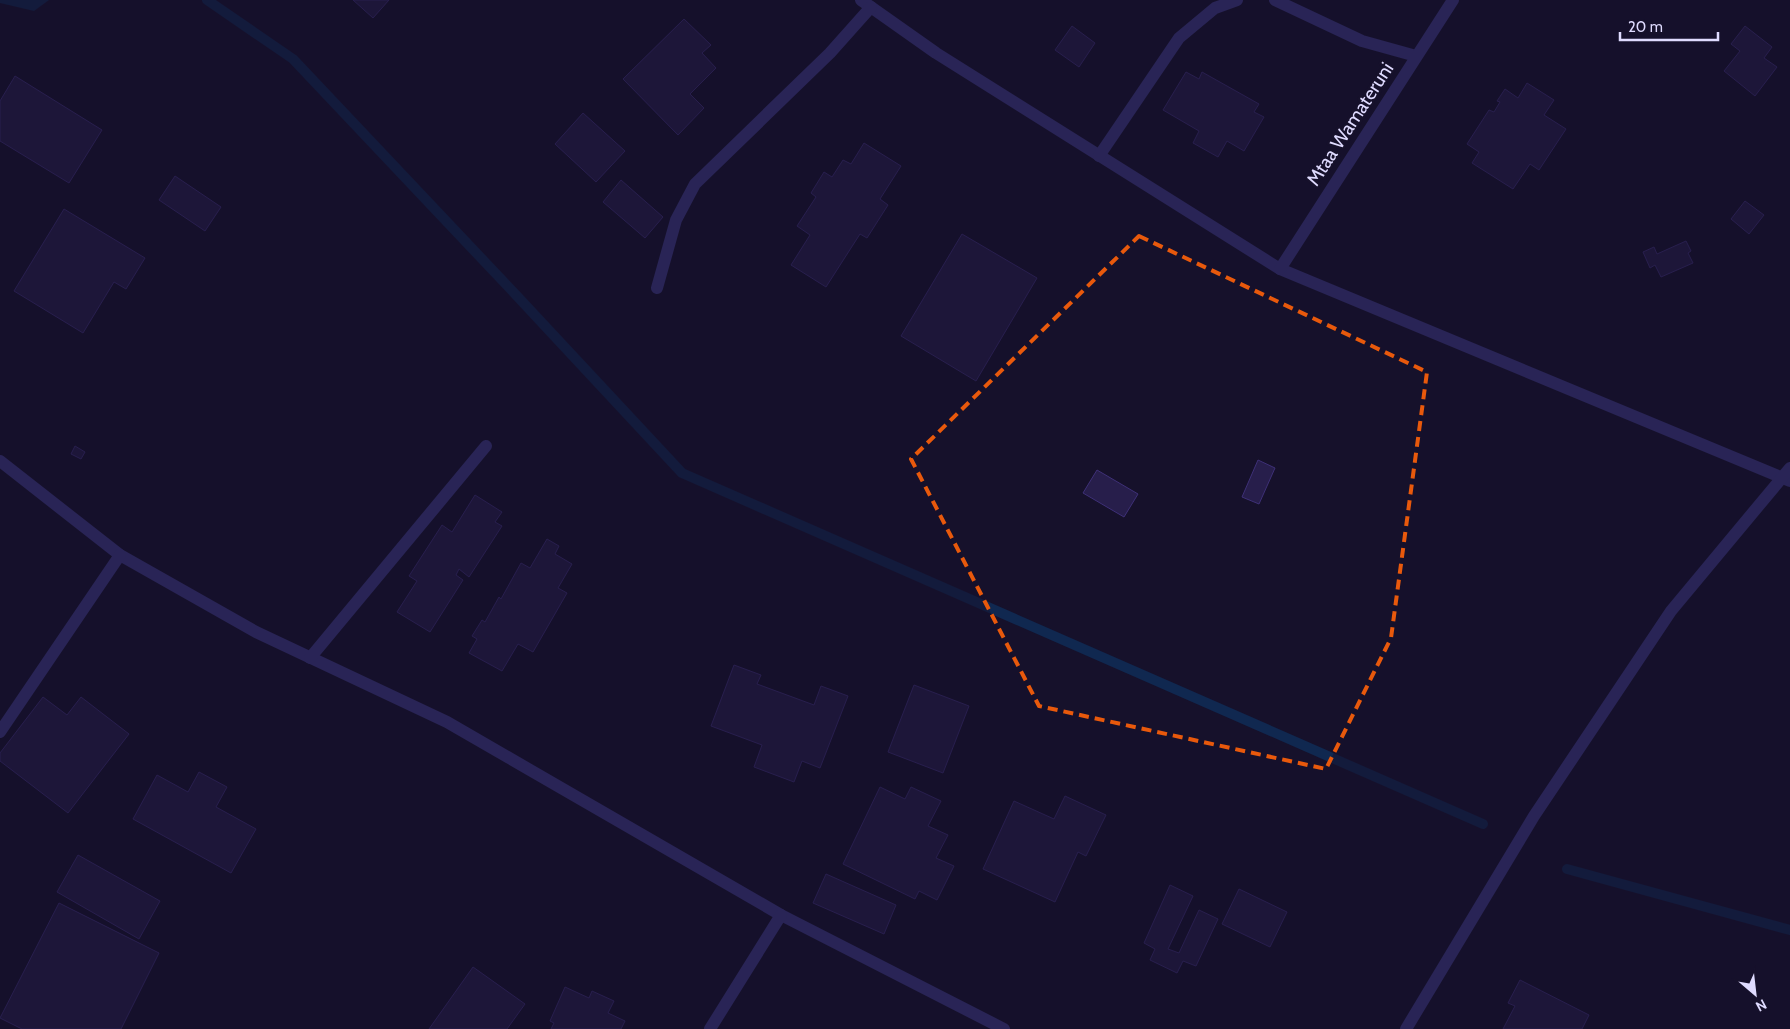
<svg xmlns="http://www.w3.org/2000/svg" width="1790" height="1029" font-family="Cabin,sans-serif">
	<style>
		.water { fill: #102850 }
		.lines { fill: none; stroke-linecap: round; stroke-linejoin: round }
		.stream { stroke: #102850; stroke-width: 10 }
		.building { fill: #271e4b; stroke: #3e3077 }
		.street { stroke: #403d89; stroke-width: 12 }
		.marked { fill: none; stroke: #e8590c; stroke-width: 4; stroke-dasharray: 10 6; stroke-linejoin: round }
		.labels { text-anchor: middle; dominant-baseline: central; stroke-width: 5; stroke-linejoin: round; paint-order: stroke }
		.street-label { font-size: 19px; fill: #dfdbff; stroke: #16112b }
	</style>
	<rect width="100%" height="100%" fill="#16112b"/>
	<path class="water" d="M0,0H49L34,11L0,3Z"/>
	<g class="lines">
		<g class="stream">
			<path d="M207,0L293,59L517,296L682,473L1483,824"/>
			<path d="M1567,869L1790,930"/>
		</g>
	</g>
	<g class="building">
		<path d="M353,0H389L373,18Z"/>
		<path d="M684,19L711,45L702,53L716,68L690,94L704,108L678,135L623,79Z"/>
		<path d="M1072,26L1095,43L1079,67L1055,50Z"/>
		<path d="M1745,26L1772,47L1764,58L1777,67L1755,96L1724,71L1740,51L1731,44Z"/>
		<path d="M1186,72L1199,79L1202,72L1259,104L1254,112L1264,117L1244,151L1227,141L1218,157L1193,143L1199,131L1163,110Z"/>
		<path d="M15,76L102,130L69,183L0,141V101Z"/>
		<path d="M1527,83L1554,100L1544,115L1566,129L1539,170L1530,164L1513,189L1472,163L1479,152L1467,144L1489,110L1494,112L1500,102L1497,101L1505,89L1518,98Z"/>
		<path d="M583,113L625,151L596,182L555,144Z"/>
		<path d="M864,143L901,166L880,199L888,205L867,238L860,234L826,287L791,265L810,235L797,226L816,197L811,193L824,172L832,177L843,160L851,164Z"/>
		<path d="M175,176L221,207L205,231L159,200Z"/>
		<path d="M621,180L663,217L645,238L603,202Z"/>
		<path d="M1745,201L1764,215L1749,234L1731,219Z"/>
		<path d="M64,209L145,258L126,289L114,282L83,333L14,291Z"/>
		<path d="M962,234L1037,278L976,381L901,336Z"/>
		<path d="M1686,241L1691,251L1688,253L1693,263L1661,277L1655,265L1650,268L1643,252L1654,247L1657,254Z"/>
		<path d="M75,446L85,452L81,459L71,454Z"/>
		<path d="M1258,460L1275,468L1259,504L1242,497Z"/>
		<path d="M1097,470L1138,494L1124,517L1083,493Z"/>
		<path d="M475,495L502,512L495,522L502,526L469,577L459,569L456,575L463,580L430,632L397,612L417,581L409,576L442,525L452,532Z"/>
		<path d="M547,539L559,546L555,554L572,564L558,588L567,593L533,652L518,644L502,671L469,653L477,639L472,636L482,620L485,622L499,597L501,599L521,563L530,568Z"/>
		<path d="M734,665L761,675L757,684L814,705L821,686L848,696L820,768L802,761L794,782L754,767L762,745L711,726Z"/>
		<path d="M914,685L969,706L943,773L888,752Z"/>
		<path d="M43,697L67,715L81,697L129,734L68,813L0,761V753Z"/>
		<path d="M199,772L227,787L216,807L256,829L231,873L133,819L157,775L188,792Z"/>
		<path d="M880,787L905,799L911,787L941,801L928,826L948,835L936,858L954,866L937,900L919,891L915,899L843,864Z"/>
		<path d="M1065,796L1106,815L1086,856L1078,852L1055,902L983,869L1014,801L1054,819Z"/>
		<path d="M78,855L160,901L139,939L57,892Z"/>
		<path d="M826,874L896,905L884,934L813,903Z"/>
		<path d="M1170,885L1193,896L1168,949L1179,953L1199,910L1218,919L1196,966L1183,961L1177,973L1150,960L1155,949L1144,943Z"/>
		<path d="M1239,889L1287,912L1270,947L1222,924Z"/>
		<path d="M59,903L159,953L121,1029H22L0,1018Z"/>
		<path d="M473,967L525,1004L507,1029H429Z"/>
		<path d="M1520,980L1589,1015L1582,1029H1503L1515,1006L1508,1003Z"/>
		<path d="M565,987L589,998L592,991L614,1001L608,1013L625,1021L621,1029H551L554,1023L550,1021Z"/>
	</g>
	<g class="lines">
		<g class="street">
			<path d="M861,0L936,53L1280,269L1790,481"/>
			<path d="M1275,0L1362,41L1416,56"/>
			<path d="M1099,156L1179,38L1215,8L1237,0"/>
			<path d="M1280,269L1453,0"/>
			<path d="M657,288L676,220L695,184L830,53L871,7"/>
			<path d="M0,461L120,555L256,632L447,722L781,915L1004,1029"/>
			<path d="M310,658L486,446"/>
			<path d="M0,732L120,555"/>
			<path d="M710,1029L781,915"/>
			<path d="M1406,1029L1534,816L1671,611L1790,468"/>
		</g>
	</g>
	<path d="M0 0H1790V1029H0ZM1139,236L1427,372L1391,638L1326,769L1039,706L911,459Z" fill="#16112b" fill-opacity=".55" fill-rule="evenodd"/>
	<path class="marked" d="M1139,236L1427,372L1391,638L1326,769L1039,706L911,459Z"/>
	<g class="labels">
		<g class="street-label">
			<text transform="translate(1350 124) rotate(-57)">Mtaa Wamateruni</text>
		</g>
	</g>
	<g transform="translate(1755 994) rotate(152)" stroke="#16112b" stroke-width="4" paint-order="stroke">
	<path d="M0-4L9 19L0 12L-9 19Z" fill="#dfdbff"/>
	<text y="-8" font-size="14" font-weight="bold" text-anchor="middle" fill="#dfdbff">N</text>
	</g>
	<path d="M1620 32v8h98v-8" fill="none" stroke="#dfdbff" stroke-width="2.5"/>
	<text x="1628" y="32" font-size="15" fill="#dfdbff" stroke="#16112b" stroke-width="4" paint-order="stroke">20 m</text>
</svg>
